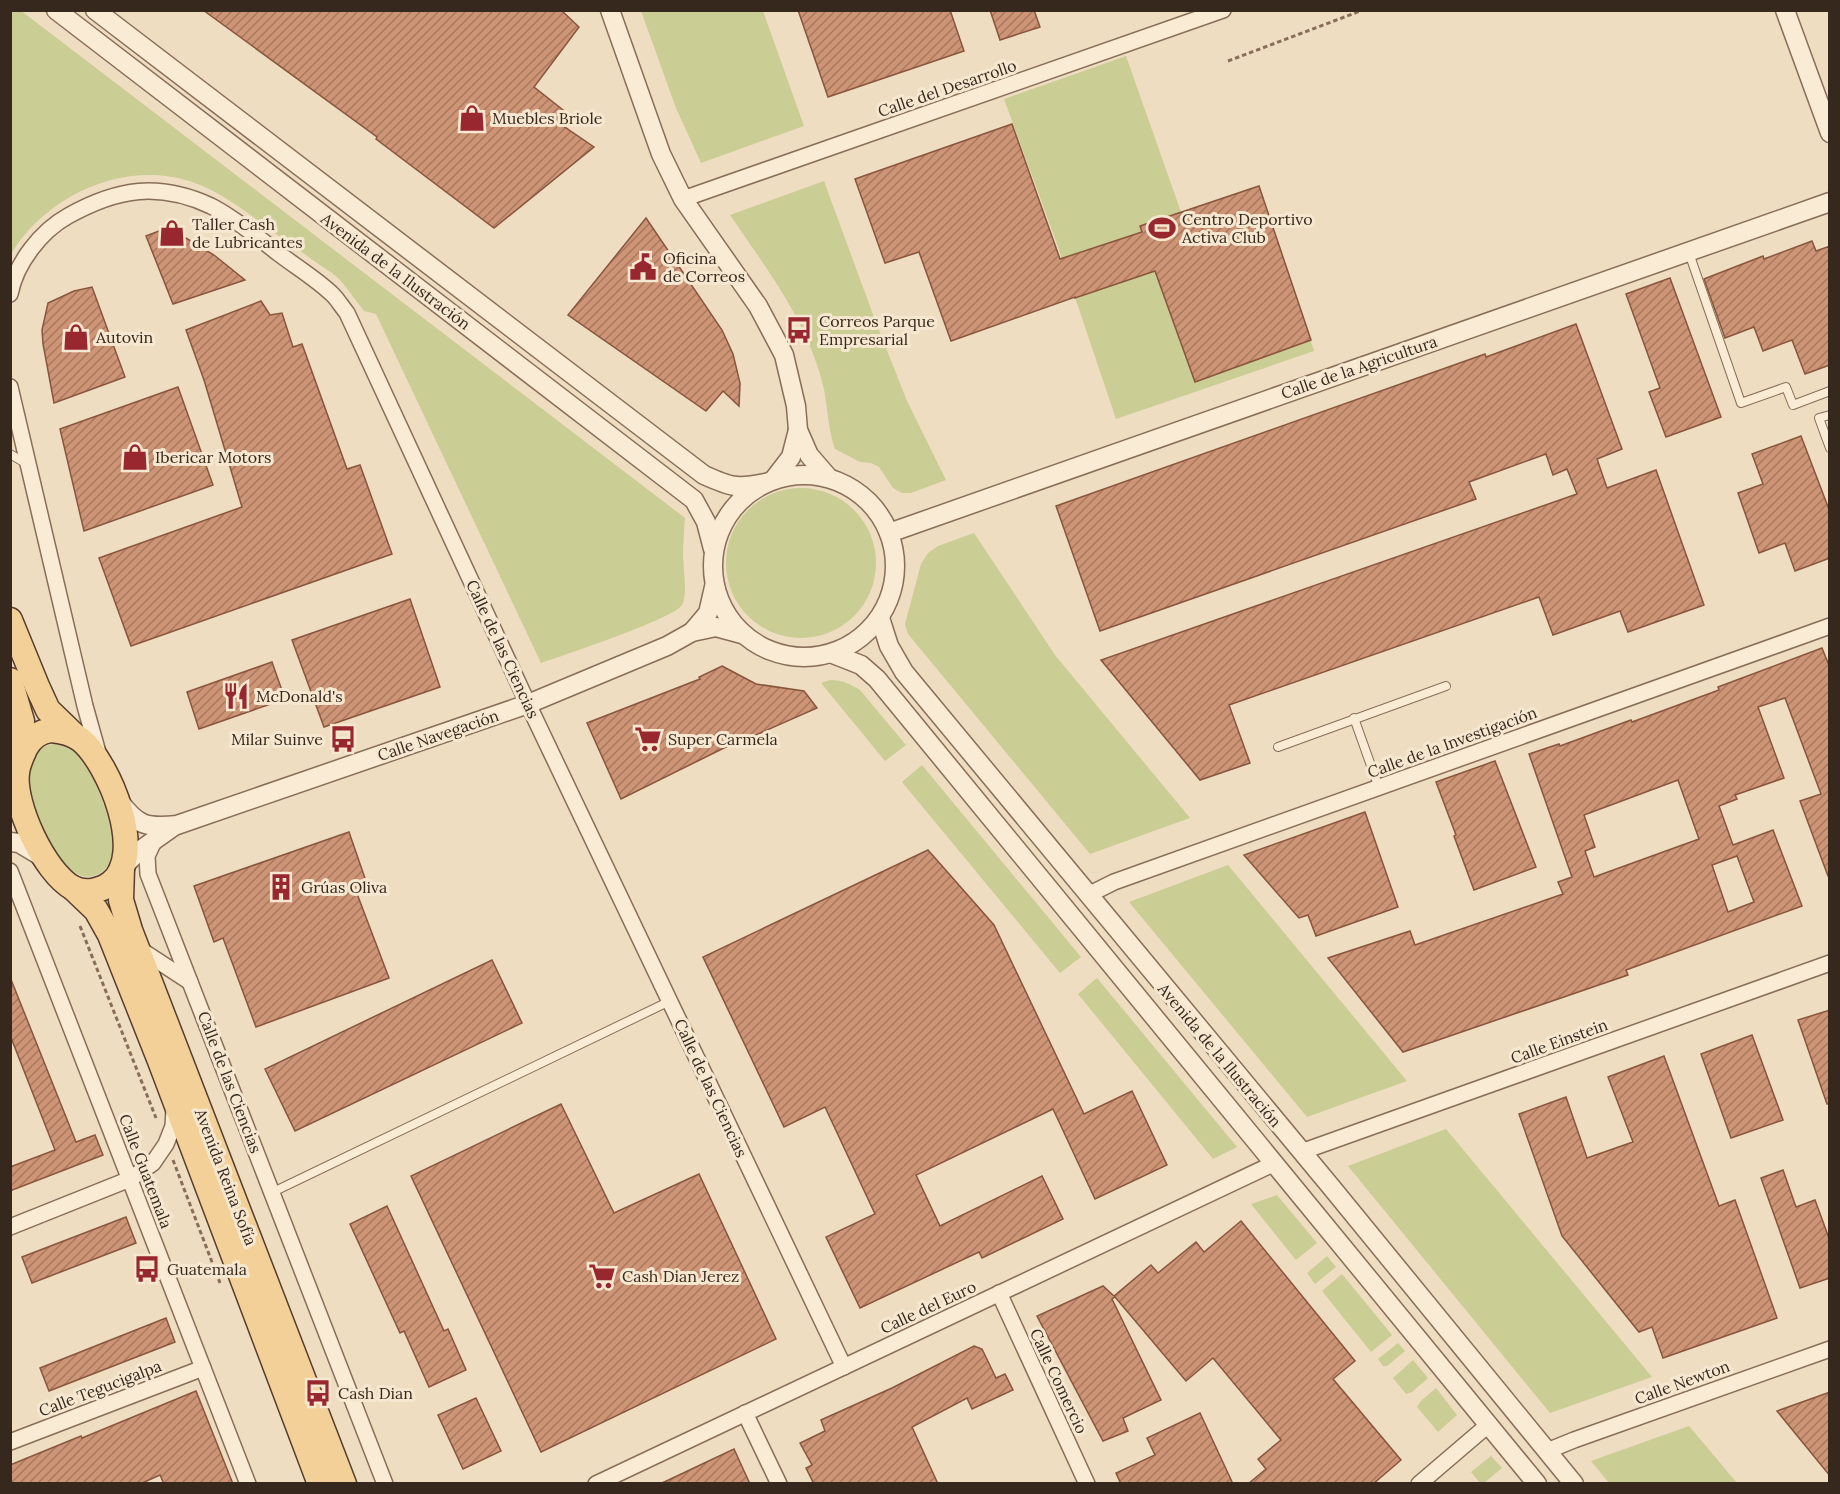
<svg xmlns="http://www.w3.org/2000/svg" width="1840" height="1494" font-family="Lora,serif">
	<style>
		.garden { fill: #cacd94 }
		.building { fill: url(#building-hatch); stroke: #88553d; stroke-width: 1.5; fill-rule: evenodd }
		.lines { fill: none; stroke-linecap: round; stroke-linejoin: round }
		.service-casing { stroke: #886e58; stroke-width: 10 }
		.minor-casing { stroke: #886e58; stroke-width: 18 }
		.tertiary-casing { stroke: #886e58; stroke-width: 21 }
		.primary-casing { stroke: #563d2d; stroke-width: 27 }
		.path { stroke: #886e58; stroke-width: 3; stroke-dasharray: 4.5 3; stroke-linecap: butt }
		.service { stroke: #f9ebd4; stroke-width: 8 }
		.minor { stroke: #f9ebd4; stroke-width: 15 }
		.tertiary { stroke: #f9ebd4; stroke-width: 18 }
		.primary { stroke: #f3d097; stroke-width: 24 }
		.labels { text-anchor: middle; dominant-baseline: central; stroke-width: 6; stroke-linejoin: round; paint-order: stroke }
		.street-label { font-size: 16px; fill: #37281d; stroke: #f6e8d0 }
		.poi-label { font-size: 16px; fill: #37281d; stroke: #f6e8d0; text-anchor: start }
	</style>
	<defs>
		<pattern id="building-hatch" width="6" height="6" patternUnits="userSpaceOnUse" patternTransform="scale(1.5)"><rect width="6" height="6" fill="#ce9476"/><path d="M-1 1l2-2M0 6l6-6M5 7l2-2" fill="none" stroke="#a87960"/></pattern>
	</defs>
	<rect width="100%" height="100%" fill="#efddc1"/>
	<g class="garden">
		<path d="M20,10L685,518C684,530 683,543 683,555C683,567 688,595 682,605C675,618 562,656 541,663L376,314L364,311C356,301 348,289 339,279C333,273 324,268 317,263C303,253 290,243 276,234C250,215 225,194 195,183C127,158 47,194 11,254L10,11Z"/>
		<path d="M641,11H763L804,126L701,163L676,108Z"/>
		<path d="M1126,56L1181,212L1259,186L1314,351L1116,419L1057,244L1004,99Z"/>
		<path d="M824,181L875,320L907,401L946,480L911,493H902L893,488L879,467L871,463L860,462L835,449C827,427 828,403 822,381C805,318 766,268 730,215Z"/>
		<circle cx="801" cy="563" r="75"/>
		<path d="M974,533L1055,655L1190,818L1090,854L908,634L905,624L921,564L928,553L938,546Z"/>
		<path d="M830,680C842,680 850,684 860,690L906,745L885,761L821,683Z"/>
		<path d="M57,743C61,743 67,743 71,745C91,758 125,847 108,866C66,915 12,780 36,752C42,746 50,745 57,743Z"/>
		<path d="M922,765L1081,957L1060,973L902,782Z"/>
		<path d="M1228,865L1407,1081L1307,1117L1129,902Z"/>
		<path d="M1097,978L1237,1147L1213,1159L1078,994Z"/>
		<path d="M1446,1129L1652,1377L1550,1413L1348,1166Z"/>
		<path d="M1277,1195L1317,1243L1296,1260L1251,1204Z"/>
		<path d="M1327,1256L1336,1267L1315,1284L1307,1273Z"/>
		<path d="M1342,1274L1392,1335L1371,1352L1322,1291Z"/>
		<path d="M1398,1343L1405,1351L1387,1366H1383L1378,1359Z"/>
		<path d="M1413,1360L1428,1378L1412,1392L1406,1394L1393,1378Z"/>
		<path d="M1436,1388L1457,1415L1438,1432L1417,1407L1421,1401Z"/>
		<path d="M1689,1426L1737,1483H1609L1591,1461Z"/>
		<path d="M1491,1456L1502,1468L1484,1483H1480L1471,1472Z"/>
	</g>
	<g class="building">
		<path d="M203,10H561L579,27L534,87L567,113L559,123L594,147L494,228L376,139L377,137Z"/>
		<path d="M798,10H950L964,51L828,97Z"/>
		<path d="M990,10H1034L1040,27L1000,40Z"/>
		<path d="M1012,124L1060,259L1142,232L1140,226L1259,186L1311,340L1195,382L1155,271L1075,298V297L951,341L919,252L885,263L855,179Z"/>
		<path d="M646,218L722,330L733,354L740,383L739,406L723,391L706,411L568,315Z"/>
		<path d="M159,231L181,235L214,255L245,280L173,304L146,236Z"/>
		<path d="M1812,241L1816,251L1830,246V365L1805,374L1792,340L1763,351L1754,327L1725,338L1704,279L1763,256L1764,259Z"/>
		<path d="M1670,278L1721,417L1666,437L1649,392L1660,388L1626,294Z"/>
		<path d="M92,287L125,377L54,403L43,344L42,330L48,303L74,291Z"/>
		<path d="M261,301L270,315L282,313L293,347L302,344L347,469L360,465L392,554L131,646L99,558L242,507L204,380L186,330Z"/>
		<path d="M1576,324L1622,449L1597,459L1607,488L1656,470L1704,605L1628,632L1620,611L1553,635L1539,597L1229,705L1250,763L1200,780L1101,660L1577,494L1567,469L1553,475L1546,454L1469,482L1476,499L1100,631L1056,506L1485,354L1486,357Z"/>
		<path d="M178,387L213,485L84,531L60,429Z"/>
		<path d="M1801,436L1830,512V558L1795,571L1785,543L1759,553L1738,493L1763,484L1752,454Z"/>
		<path d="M410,599L440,687L324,727L292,640Z"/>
		<path d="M1822,648L1830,668V876H1828L1800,801L1821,794L1785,698L1758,707L1784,778L1735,795L1737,799L1719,806L1733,845L1773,830L1802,906L1626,970L1628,975L1403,1052L1328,958L1410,931L1415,945L1563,894L1558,882L1572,877L1529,754L1559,744L1560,746L1631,720L1632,722L1719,690L1718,687ZM1678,780L1699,839L1594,877L1585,851L1595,847L1584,815ZM1737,856L1754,902L1728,912L1712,865Z"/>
		<path d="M272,662L285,699L199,729L187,692Z"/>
		<path d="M722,666L756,684L804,691L817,708L731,746L730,745L621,799L587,723L700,679L699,677Z"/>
		<path d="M1495,761L1536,867L1474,890L1454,836L1456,835L1436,782Z"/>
		<path d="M1365,812L1398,907L1316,936L1308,915L1299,918L1244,855Z"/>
		<path d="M349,832L368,887L356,891L389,978L256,1027L223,938L214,942L194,886Z"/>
		<path d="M928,850L994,925L1084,1114L1132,1091L1167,1165L1095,1199L1053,1109L916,1175L940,1226L1042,1176L1063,1219L982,1258L979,1252L860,1308L826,1237L875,1214L825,1107L784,1127L703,957Z"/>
		<path d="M492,960L522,1023L295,1131L265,1069Z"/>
		<path d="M10,977L76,1142L95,1135L103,1155L10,1191V1167L55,1150L10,1035Z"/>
		<path d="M1830,1010V1104H1827L1798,1020Z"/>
		<path d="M1752,1035L1783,1120L1731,1138L1701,1054Z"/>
		<path d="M1664,1056L1719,1206L1735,1200L1777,1318L1663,1358L1652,1327L1639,1332L1562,1236L1519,1114L1566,1097L1587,1158L1633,1142L1608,1077Z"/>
		<path d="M561,1104L614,1213L699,1174L776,1339L541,1452L411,1176Z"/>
		<path d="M1783,1170L1796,1207L1815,1200L1830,1241V1278L1800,1288L1761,1178Z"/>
		<path d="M387,1206L444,1331L448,1329L466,1370L429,1387L404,1331L400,1333L350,1224Z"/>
		<path d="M126,1217L136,1243L32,1283L22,1257Z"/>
		<path d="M1241,1221L1355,1361L1333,1379L1401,1460L1373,1484H1248L1266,1469L1258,1459L1281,1440L1213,1358L1186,1381L1115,1297L1112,1299L1161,1400L1123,1418L1128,1431L1103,1441L1037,1316L1103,1286L1114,1296L1151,1265L1158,1273L1196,1242L1204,1252Z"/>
		<path d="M166,1318L175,1342L49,1391L40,1368Z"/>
		<path d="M974,1346L982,1349L996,1378L1005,1374L1013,1390L972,1409L967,1398L912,1427L938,1484H814L806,1468L812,1465L800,1443L825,1431L821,1420L892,1388Z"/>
		<path d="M196,1391L233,1484H164L160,1475L140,1484H10V1465L81,1436L82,1438Z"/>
		<path d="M1830,1392V1476L1777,1411Z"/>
		<path d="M476,1398L501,1451L463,1469L438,1415Z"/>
		<path d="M1200,1413L1233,1484H1121L1116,1473L1155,1455L1147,1438Z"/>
		<path d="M734,1449L750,1484H660Z"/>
	</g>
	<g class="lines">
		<defs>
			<g id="service">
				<path d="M1689,253L1741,403L1786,387L1793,405L1830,391"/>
				<path d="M1830,415L1819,418L1830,448"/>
				<path d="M10,454L27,464"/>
				<path d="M1354,718L1379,788"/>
				<path d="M1278,747L1446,686"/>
				<path d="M273,1192L670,1001"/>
			</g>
			<g id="minor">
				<path d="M683,199L1223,10"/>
				<path d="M10,294C16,263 41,231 68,216C118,188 159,182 211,206C233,217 259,238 278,253C295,266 318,280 333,295C338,300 342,307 347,313L528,704L844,1367"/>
				<path d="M10,387L85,706L99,756"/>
				<path d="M155,839L147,856L148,874L385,1484"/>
				<path d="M10,871L248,1484"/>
				<path d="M1088,895L1114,882L1830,626"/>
				<path d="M138,948L190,982"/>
				<path d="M1301,1152L1830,963"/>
				<path d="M10,1227L130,1179L153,1163L166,1144L173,1126L174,1110"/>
				<path d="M999,1293L1087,1484"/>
				<path d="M745,1413L779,1484"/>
				<path d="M10,1442L203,1368"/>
				<path d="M1547,1451L1574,1440L1830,1349"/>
				<path d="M596,1484L1275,1163"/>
				<path d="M1419,1484L1488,1425"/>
			</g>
			<g id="tertiary">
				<path d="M56,10L694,500L706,522L713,549"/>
				<path d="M95,10L704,475C731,487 736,489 765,483"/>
				<path d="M610,10L661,154L683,199L758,306L784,355L796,406L798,430L809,455L828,477"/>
				<path d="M1785,10L1830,133"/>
				<circle cx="804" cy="566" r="91"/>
				<path d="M774,479L791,457L798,430"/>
				<path d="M889,533L1830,202"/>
				<path d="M880,618L889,646L904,672L1332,1188L1574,1484"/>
				<path d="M692,632L708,613L714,587"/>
				<path d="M833,654L861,665L877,679L1537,1484"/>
				<path d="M119,801C138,826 146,828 177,825L528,704L667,646L692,632L716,627L742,634"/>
				<path d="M10,842L19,843L44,858"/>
				<path d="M122,868L139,851L173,827"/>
			</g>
			<g id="primary">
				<path d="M10,620L37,686L48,710L75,736"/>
				<path d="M10,680L22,721L20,757"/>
				<path d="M51,730C62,731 72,733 81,740C109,763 147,855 111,883C101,891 85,894 73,888C44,872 13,804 17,773C18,763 22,756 26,747C32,737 39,732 51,730Z"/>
				<path d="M122,868L121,900L130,930L344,1484"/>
				<path d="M73,888L96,910L110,935L160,1061L320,1484"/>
			</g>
		</defs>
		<use href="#service" class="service-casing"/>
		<use href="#minor" class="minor-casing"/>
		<use href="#tertiary" class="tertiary-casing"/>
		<use href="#primary" class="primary-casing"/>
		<g class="path">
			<path d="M1228,61L1363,10"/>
			<path d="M80,926L156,1118"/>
			<path d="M173,1160L220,1283"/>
		</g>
		<use href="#service" class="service"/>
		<use href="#minor" class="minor"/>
		<use href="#tertiary" class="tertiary"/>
		<use href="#primary" class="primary"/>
	</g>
	<defs>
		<symbol id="shop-bare" viewBox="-9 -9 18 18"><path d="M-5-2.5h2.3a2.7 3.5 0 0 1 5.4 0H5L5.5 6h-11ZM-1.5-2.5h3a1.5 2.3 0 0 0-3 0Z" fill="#982730" stroke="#f6e8d0" stroke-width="2.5" paint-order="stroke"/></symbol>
		<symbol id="stadium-bare" viewBox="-9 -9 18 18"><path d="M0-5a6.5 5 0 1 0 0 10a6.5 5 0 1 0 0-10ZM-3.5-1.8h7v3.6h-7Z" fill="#982730" stroke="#f6e8d0" stroke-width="2.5" paint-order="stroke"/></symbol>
		<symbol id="civic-bare" viewBox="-9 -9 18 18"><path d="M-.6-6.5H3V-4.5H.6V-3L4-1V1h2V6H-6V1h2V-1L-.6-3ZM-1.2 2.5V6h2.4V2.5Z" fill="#982730" stroke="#f6e8d0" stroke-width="2.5" paint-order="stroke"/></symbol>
		<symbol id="bus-bare" viewBox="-9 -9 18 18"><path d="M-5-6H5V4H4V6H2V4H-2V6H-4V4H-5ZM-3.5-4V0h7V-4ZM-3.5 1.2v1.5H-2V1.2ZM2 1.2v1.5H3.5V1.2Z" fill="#982730" stroke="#f6e8d0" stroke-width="2.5" paint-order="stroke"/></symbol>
		<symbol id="restaurant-bare" viewBox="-9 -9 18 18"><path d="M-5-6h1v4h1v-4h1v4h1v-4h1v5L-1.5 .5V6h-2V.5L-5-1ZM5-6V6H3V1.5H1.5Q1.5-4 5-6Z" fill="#982730" stroke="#f6e8d0" stroke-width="2.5" paint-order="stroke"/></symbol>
		<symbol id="supermarket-bare" viewBox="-9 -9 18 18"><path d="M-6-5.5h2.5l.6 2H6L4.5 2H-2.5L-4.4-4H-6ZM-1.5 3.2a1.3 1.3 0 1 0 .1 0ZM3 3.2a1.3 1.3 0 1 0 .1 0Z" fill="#982730" stroke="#f6e8d0" stroke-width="2.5" paint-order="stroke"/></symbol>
		<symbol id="building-bare" viewBox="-9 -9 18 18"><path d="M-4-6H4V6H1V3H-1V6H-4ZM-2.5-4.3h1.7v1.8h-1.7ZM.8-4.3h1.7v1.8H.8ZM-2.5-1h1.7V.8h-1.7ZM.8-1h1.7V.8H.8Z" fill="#982730" stroke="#f6e8d0" stroke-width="2.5" paint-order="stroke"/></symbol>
	</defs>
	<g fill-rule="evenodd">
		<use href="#shop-bare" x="453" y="99" width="38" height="38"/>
		<use href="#stadium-bare" x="1143" y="209" width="38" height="38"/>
		<use href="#shop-bare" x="153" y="214" width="38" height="38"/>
		<use href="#civic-bare" x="624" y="248" width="38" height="38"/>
		<use href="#bus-bare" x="780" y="311" width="38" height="38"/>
		<use href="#shop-bare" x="57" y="318" width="38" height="38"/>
		<use href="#shop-bare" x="116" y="438" width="38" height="38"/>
		<use href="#restaurant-bare" x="217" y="677" width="38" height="38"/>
		<use href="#bus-bare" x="324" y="720" width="38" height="38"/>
		<use href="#supermarket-bare" x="629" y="720" width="38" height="38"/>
		<use href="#building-bare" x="262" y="868" width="38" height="38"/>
		<use href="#bus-bare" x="128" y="1250" width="38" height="38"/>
		<use href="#supermarket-bare" x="583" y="1257" width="38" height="38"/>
		<use href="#bus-bare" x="299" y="1374" width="38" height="38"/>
	</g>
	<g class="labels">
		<g class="street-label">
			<text transform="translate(947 88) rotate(-19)">Calle del Desarrollo</text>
			<text transform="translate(396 271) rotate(37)">Avenida de la Ilustración</text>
			<text transform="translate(1359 367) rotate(-19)">Calle de la Agricultura</text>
			<text transform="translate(503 649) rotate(65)">Calle de las Ciencias</text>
			<text transform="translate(438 735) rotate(-19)">Calle Navegación</text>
			<text transform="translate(1452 742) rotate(-20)">Calle de la Investigación</text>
			<text transform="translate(1559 1041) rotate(-20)">Calle Einstein</text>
			<text transform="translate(1220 1055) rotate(50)">Avenida de la Ilustración</text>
			<text transform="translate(230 1082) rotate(69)">Calle de las Ciencias</text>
			<text transform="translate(711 1088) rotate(65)">Calle de las Ciencias</text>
			<text transform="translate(146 1171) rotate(69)">Calle Guatemala</text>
			<text transform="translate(226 1177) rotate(69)">Avenida Reina Sofía</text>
			<text transform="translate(928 1307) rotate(-25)">Calle del Euro</text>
			<text transform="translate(1059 1381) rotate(65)">Calle Comercio</text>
			<text transform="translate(1682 1382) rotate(-20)">Calle Newton</text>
			<text transform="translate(100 1388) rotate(-21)">Calle Tegucigalpa</text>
		</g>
		<g class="poi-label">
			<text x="492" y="118">Muebles Briole</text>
			<text x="1182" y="219">Centro Deportivo<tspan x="1182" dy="18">Activa Club</tspan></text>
			<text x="192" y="224">Taller Cash<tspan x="192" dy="18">de Lubricantes</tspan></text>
			<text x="663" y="258">Oficina<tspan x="663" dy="18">de Correos</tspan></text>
			<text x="819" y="321">Correos Parque<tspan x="819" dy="18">Empresarial</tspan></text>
			<text x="96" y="337">Autovin</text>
			<text x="155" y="457">Ibericar Motors</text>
			<text x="256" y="696">McDonald's</text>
			<text x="323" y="739" text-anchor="end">Milar Suinve</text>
			<text x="668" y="739">Super Carmela</text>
			<text x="301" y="887">Grúas Oliva</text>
			<text x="167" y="1269">Guatemala</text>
			<text x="622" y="1276">Cash Dian Jerez</text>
			<text x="338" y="1393">Cash Dian</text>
		</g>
	</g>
	<rect width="1840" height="1494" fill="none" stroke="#37281d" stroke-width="24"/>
</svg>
